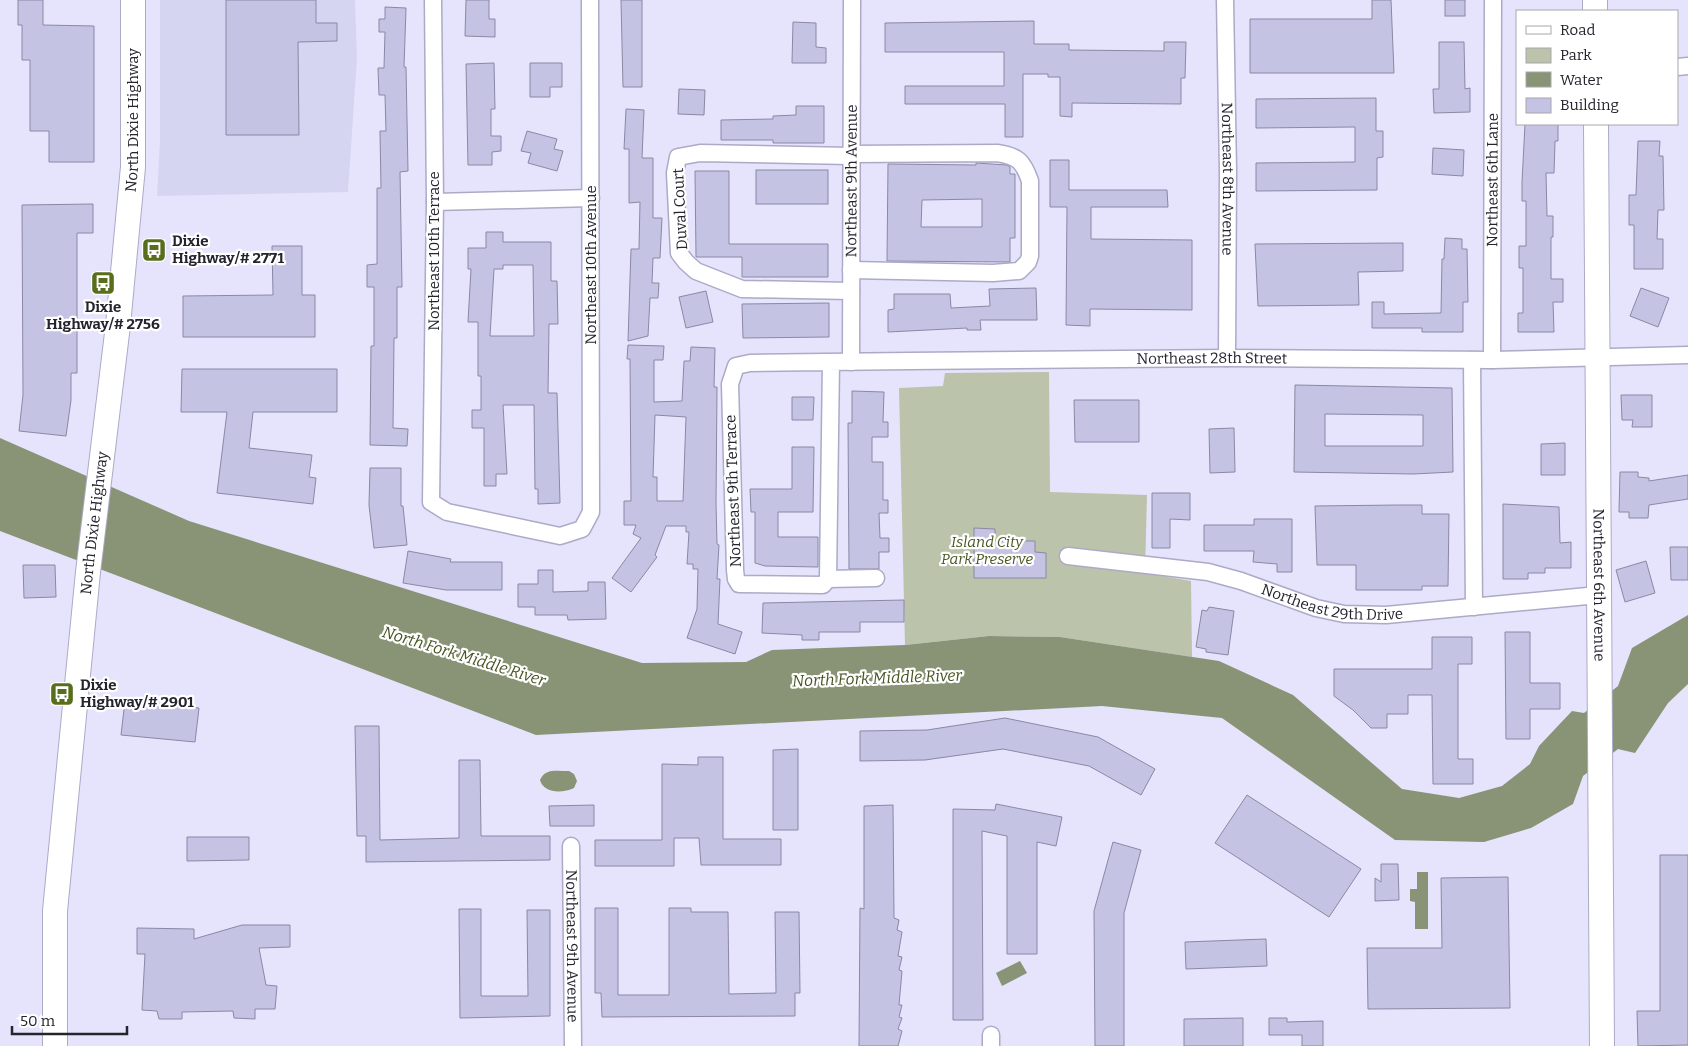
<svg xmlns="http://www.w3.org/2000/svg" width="1688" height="1046" font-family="Bitter,serif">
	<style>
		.built { fill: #d6d5f1 }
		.green { fill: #bbc3ab }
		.water { fill: #899375 }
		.building { fill: #c5c3e4; stroke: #8a88a4; fill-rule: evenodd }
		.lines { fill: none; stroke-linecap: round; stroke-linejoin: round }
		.street-casing { stroke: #acaac7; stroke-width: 19 }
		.secondary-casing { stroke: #acaac7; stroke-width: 26 }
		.street { stroke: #fff; stroke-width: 16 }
		.secondary { stroke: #fff; stroke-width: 24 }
		.labels { text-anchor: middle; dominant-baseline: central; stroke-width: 4.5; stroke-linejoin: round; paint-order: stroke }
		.street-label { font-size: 15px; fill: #24232e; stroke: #fff }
		.poi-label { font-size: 15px; font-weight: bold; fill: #24232e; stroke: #fff; text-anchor: start }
		.park-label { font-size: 15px; font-style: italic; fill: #495825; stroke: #fff }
		.water-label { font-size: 16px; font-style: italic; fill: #475523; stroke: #fff }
	</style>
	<rect width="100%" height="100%" fill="#e5e4fc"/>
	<path class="built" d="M160,0H355L357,58L348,192L157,196L160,141Z"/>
	<path class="green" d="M1049,372L1050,492L1147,495L1145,573L1191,581L1192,657L1060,637L989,636L905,645L899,388L943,386L945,373Z"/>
	<g class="water">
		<path d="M0,438L189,521L642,663L746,662L772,650L905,645L989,636L1060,637L1219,661L1293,695L1402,789L1459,798L1502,786L1530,764L1539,746L1572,711L1584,713L1618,686L1632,648L1688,615V684L1668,703L1635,753L1618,749L1583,776L1573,804L1531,828L1484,842L1395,840L1222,718L1102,706L536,735L0,531Z"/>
		<path d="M569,771L574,774L577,781L574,788C563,793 544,794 540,780C545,768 557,771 569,771Z"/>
		<path d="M1417,872H1428V929H1415V902L1410,901V889H1417Z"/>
		<path d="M1020,961L1027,973L1002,986L996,973Z"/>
	</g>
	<g class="building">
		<path d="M18,0H43V25L94,26V162H49V131H30V60H22V25H18Z"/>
		<path d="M226,0H316V23H337V41L298,42L299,135H226Z"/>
		<path d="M466,0H489V19H495V37L465,36Z"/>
		<path d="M621,0H642V87H623Z"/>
		<path d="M1372,0H1391L1394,73H1250V19H1372Z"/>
		<rect x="1445" y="0" width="20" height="16"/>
		<path d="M385,7L406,8L404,67H406L408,171L400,172L402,287H397V338H394L393,428L408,429L407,446L370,445L371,346H374V287H367V265L377,264V188H381L380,131H386L385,95H379L378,68H384L385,32H379V19H385Z"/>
		<path d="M1034,21V44H1069V50L1164,51V42H1186L1185,78H1181V104L1072,103V117L1060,116V77H1048V74H1023V137H1005V104H905V86H1004V52H885V23Z"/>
		<path d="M793,22L816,23V47L826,48V63H792Z"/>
		<path d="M1439,42H1464L1465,89L1470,88V112L1434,113L1433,89H1439Z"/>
		<path d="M494,63L495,109H491V136H501V151L492,152V165H468L466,64Z"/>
		<path d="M530,63H562V87H550V97H530Z"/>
		<path d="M679,89L705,90L704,115L678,114Z"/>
		<path d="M1376,98V131H1383V157L1377,158V190L1256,191V163L1355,162V127L1256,128V99Z"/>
		<path d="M796,106H824V143H773V140H721V120L773,119V116L796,115Z"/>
		<path d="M626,109L644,110L642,158H653V218H662L660,258H653L652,283H659L658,298H650L648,336L628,341L631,249H639L640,202L629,203V149H624Z"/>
		<path d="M1525,124H1558V141H1555L1554,173H1546L1547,216H1553V237H1551V279H1563V302H1553L1554,332H1518V313H1523V268H1519V246H1526V201H1522V182Z"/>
		<path d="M527,131L557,139L554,149L563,151L557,171L528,163L531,153L521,151Z"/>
		<path d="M1638,141H1660L1659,156H1663L1664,210H1658L1657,239H1663V269H1634V225H1629V195H1636Z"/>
		<path d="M1433,148L1464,150L1463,176L1432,174Z"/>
		<path d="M1050,160H1069V190H1167L1168,207H1091V239L1192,240V310L1090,309V326L1066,325L1067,207H1050Z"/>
		<path d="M976,163L1007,165L1010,167V174H1015V238H1010V262L887,261L888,164L976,165ZM982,199V227H921L922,200Z"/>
		<rect x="756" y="170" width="72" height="34"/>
		<path d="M695,171H729V244H828V277H742V257H696Z"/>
		<path d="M93,204V233H77V373H71V400L66,436L19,431L23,395L22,205Z"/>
		<path d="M486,232H503V242H551V281H557L558,324H549L548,393H557L560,503L538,504V489H535L534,405H503L507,474H496V486H484V428H472V410H481V376H478V322H468L471,269H468V248H486ZM503,265H533L534,336H490L494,269H503Z"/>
		<path d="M1445,238L1462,239V249H1467L1468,302H1463V332H1422V328H1372V302H1384V314L1441,313L1442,259H1444Z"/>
		<path d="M1403,243V271L1358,272L1359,305L1258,306L1255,244Z"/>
		<path d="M272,246H302V295H315V337H183V296L273,295Z"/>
		<path d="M1036,288L1037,320H980L981,330H967V328L888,332V310L894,309V294H950L951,308L990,306L989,289Z"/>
		<path d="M1641,288L1669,298L1658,327L1630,316Z"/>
		<path d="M706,291L713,322L686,328L679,297Z"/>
		<path d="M829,303V337L743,338L742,304Z"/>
		<path d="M628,345L664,346L663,360H654V402L682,401L684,361H690L691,347L715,348L714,387H717L716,503L717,544L719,545L717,579H720L718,624L742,632L735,654L687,638L697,609L698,569H693V564H687L689,532H686V526H666L655,555L657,557L631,592L612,578L641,538L633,534L636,525H624V501H631L630,359H627ZM655,415L686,417L683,501H657V477H653Z"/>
		<path d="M182,369H337V412H253L249,448L312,455L309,477L316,478L313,504L217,493L227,412H181Z"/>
		<path d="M1295,385L1452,388L1453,472L1413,474L1294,472ZM1325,414L1423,415V446H1325Z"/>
		<path d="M852,391L884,392L883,422H888V437H872V462H883V500H888V513H879L880,538H889V552H879V569H849L848,423H852Z"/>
		<path d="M1621,395H1652V427H1632L1633,420H1622Z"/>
		<path d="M792,397H814L813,420H792Z"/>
		<path d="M1074,400H1139V442H1075Z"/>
		<path d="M1234,428L1235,472L1210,473L1209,429Z"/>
		<path d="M1565,443V475H1541V444Z"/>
		<path d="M792,447H814L813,512H778V537H818V567L765,566L755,563V512H751L750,489H792Z"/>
		<path d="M370,468H401V506H403L407,545L374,548L369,505Z"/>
		<path d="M1620,472H1638V477L1649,478V481L1688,475V499L1649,505L1648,518H1629V512H1619Z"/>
		<path d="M1152,493H1190V520L1170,519V548H1152Z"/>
		<path d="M1503,504L1559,507L1560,543L1571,542V568H1545V573H1528V579H1503Z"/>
		<path d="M1398,505H1422V514H1449L1448,586H1422V590H1356V565H1317L1315,506Z"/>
		<path d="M1254,519H1292V572H1277V564L1253,562L1254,551H1204V525H1254Z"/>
		<path d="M974,528L995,529V541H1035V552L1046,553V578H974Z"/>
		<path d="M1670,547H1688V580H1671Z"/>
		<path d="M408,551L451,559L450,562H502V590H446L403,583Z"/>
		<path d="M1646,561L1655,593L1625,602L1616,570Z"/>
		<path d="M23,565H55L56,597L24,598Z"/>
		<path d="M538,570H553V592L588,591V582H605L606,619L568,620L567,615H535V607H518V584H538Z"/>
		<path d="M904,600V622H860V632H819V640H802V635L762,633L763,603Z"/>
		<path d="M1209,607L1234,611L1228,655L1206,652V649L1196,647L1202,610L1207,611Z"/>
		<path d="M1505,632H1530V683H1560V709H1530V739H1506Z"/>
		<path d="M1432,637H1472V664H1458V759H1473V784H1433L1432,695H1408V714H1387V728H1371L1353,710L1334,696V669H1432Z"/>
		<path d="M125,701L199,708L195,742L121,735Z"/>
		<path d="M1005,718L1098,737L1155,769L1141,795L1089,766L1003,749L925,760L860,761V731L927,730Z"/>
		<path d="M355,726H379L380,840L459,838V760H480L481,836H550V860L366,862V836H357Z"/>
		<path d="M798,749V830H773V750Z"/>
		<path d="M698,757H723V839H781V865H701L699,838H674V866H595V840H662V764L698,765Z"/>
		<path d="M1247,795L1361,869L1329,917L1215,843Z"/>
		<path d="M996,804L1062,817L1056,846L1037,842V954H1007V836L982,831L983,1020H953V809L995,810Z"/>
		<path d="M594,805V826H550L549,806Z"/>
		<path d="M893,805L894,918L899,920L897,930L902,932L898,956L902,957L899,970L902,971L899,1005H902L899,1017L902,1018L898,1029L902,1031L898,1046H859L860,908L864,909V806Z"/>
		<path d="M187,837H249V860L187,861Z"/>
		<path d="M1113,842L1141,850L1124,913V1046H1095L1094,911Z"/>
		<path d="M1660,855H1688V1045L1638,1046L1637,1011H1660Z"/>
		<path d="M1381,864H1398L1399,900L1375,901V878L1381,882Z"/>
		<path d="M1508,877L1510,1008L1368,1009L1367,948H1442L1441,878Z"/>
		<path d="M595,908H618V995H669V908H691V912H728L729,994L776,993L775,912H799L800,993H795V1016L602,1017L601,993H595Z"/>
		<path d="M459,909H481V996H528L527,910H550V1016L460,1018Z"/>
		<path d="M242,925H290V947L259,948L266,985L277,986L275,1009H255V1019L234,1018L233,1011L182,1012V1019H159L157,1011L142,1010L145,954H137V928L194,929V939Z"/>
		<path d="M1266,939L1267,966L1186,969L1185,942Z"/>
		<path d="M1243,1018V1046H1184V1019Z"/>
		<path d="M1269,1018H1287V1022L1323,1021V1046H1302V1035H1269Z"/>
	</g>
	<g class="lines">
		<defs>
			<g id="street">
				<path d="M433,0L435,202L431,502L447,512L560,536L582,529L591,512L590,0"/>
				<path id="s1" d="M1225,0L1228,171L1227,358"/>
				<path d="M1677,67L1688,66"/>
				<path d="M435,202L591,198"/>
				<path d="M851,270L993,273L1019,271L1028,262L1030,256V181C1023,161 1018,156 997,153L851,154"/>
				<path d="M851,291L742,289L696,271L686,262L679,253L675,173L678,157L700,153L851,156"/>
				<path d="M1472,360L1474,607"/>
				<path id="s2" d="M1492,360L1493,0"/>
				<path id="s3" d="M831,362L828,579L823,585L739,584L736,579L735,570L730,384L736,366L750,363L910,361L1227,358L1492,360L1688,355"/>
				<path id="s4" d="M851,362L852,0"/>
				<path id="s5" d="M1068,556L1208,572L1241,581L1316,608L1344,614L1386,615L1598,595"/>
				<path d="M828,579L876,578"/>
				<path id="s6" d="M571,846L573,1046"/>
				<path d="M991,1035V1046"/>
			</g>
			<g id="secondary">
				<path d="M1595,0V11"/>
				<path id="s7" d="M1596,124L1602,1046"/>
				<path id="s8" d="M55,1046V911L88,572L118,325L133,167V0"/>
			</g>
		</defs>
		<use href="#street" class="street-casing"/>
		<use href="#secondary" class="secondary-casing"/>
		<use href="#street" class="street"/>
		<use href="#secondary" class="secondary"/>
	</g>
	<defs>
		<symbol id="bus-square" viewBox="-11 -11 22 22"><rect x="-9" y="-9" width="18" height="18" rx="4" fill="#596e1d" stroke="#fff"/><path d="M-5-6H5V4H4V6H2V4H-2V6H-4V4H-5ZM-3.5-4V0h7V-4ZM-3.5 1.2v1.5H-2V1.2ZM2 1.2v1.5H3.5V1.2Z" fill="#fff"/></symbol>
	</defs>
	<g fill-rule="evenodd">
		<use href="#bus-square" x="140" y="236" width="28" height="28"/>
		<use href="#bus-square" x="89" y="269" width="28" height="28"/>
		<use href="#bus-square" x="48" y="680" width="28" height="28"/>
	</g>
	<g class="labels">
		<g class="street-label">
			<text stroke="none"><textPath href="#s8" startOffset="930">North Dixie Highway</textPath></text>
			<text stroke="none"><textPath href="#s1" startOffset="179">Northeast 8th Avenue</textPath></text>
			<text stroke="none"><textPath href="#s2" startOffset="180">Northeast 6th Lane</textPath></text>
			<text stroke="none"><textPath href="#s4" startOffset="181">Northeast 9th Avenue</textPath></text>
			<text transform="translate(680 209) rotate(-93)">Duval Court</text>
			<text transform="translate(434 251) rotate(-90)">Northeast 10th Terrace</text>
			<text transform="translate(591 265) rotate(-90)">Northeast 10th Avenue</text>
			<text stroke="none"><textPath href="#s3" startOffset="1005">Northeast 28th Street</textPath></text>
			<text transform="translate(733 491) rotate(-92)">Northeast 9th Terrace</text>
			<text stroke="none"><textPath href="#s8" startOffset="525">North Dixie Highway</textPath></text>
			<text stroke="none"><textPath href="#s7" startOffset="461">Northeast 6th Avenue</textPath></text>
			<text stroke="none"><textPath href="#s5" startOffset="270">Northeast 29th Drive</textPath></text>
			<text stroke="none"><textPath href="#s6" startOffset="100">Northeast 9th Avenue</textPath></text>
		</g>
		<g class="poi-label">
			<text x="172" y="241">Dixie<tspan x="172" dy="17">Highway/# 2771</tspan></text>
			<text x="103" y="307" text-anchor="middle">Dixie<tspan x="103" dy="17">Highway/# 2756</tspan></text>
			<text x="80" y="685">Dixie<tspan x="80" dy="17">Highway/# 2901</tspan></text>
		</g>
		<g class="park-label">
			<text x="987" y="542">Island City<tspan x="987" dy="17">Park Preserve</tspan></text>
		</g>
		<g class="water-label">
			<text transform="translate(464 656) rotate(17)">North Fork Middle River</text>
			<text transform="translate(877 678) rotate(-2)">North Fork Middle River</text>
		</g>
	</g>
	<rect x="1516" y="10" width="162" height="115" fill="#ffffff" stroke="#a7a7ab"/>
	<rect x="1526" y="26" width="25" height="8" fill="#ffffff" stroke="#a7a7ab"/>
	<text x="1560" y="35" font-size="15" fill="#24232e">Road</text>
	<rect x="1526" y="48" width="25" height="15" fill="#bbc3ab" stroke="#a7a7ab"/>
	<text x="1560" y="60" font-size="15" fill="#24232e">Park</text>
	<rect x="1526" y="72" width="25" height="15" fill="#899375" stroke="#a7a7ab"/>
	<text x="1560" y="85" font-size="15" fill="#24232e">Water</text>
	<rect x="1526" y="98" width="25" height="15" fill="#c5c3e4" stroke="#a7a7ab"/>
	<text x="1560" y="110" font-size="15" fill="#24232e">Building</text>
	<path d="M12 1026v8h115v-8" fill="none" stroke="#24232e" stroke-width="2.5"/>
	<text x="20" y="1026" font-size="15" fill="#24232e" stroke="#ffffff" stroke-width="4" paint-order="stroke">50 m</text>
</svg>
